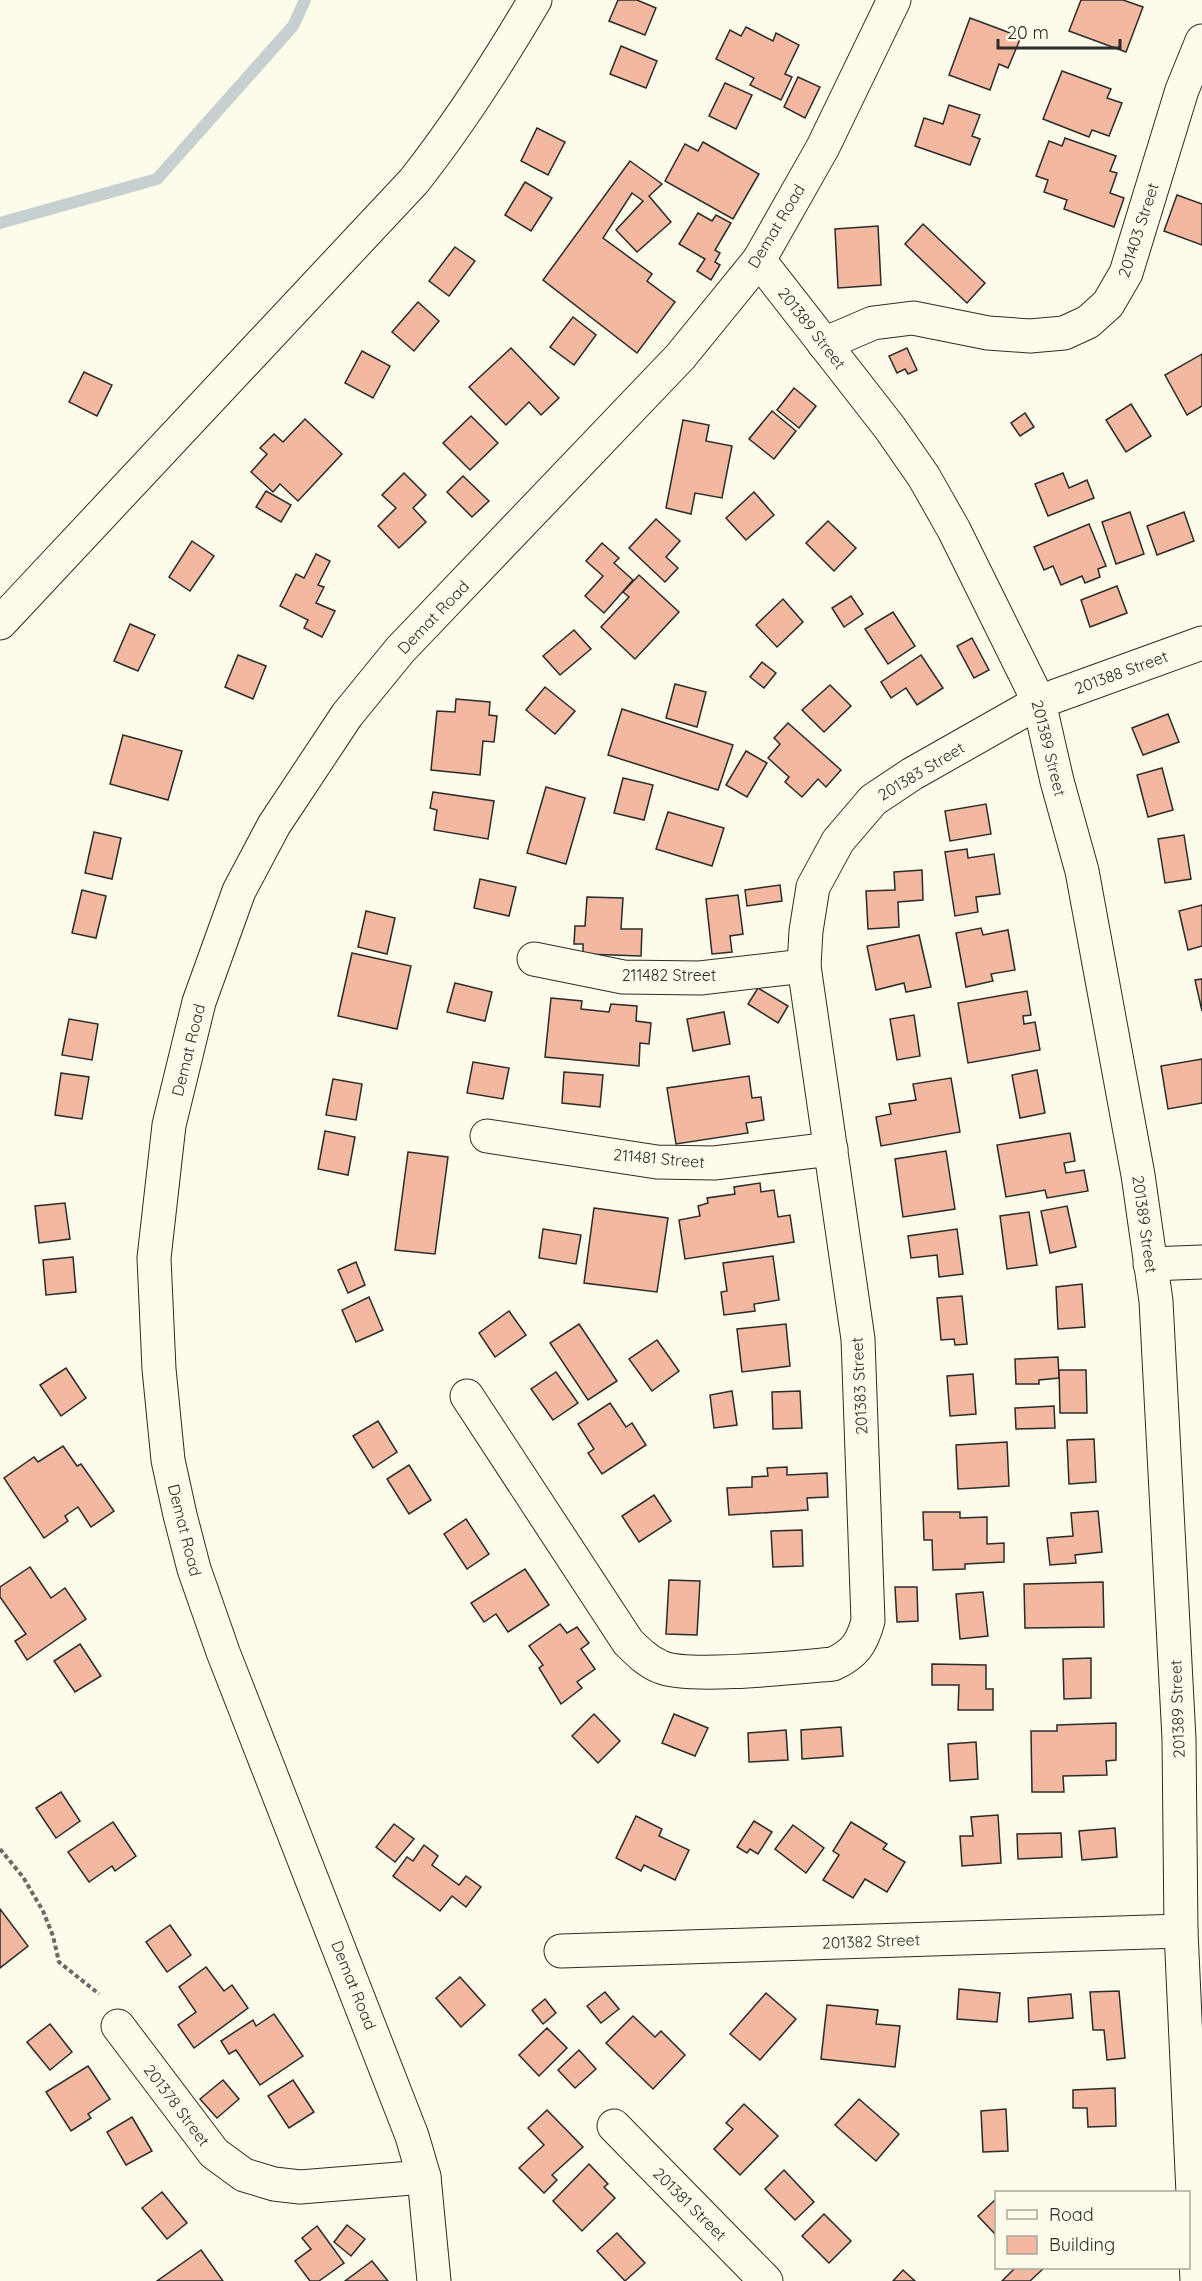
<svg xmlns="http://www.w3.org/2000/svg" width="1202" height="2281" font-family="Quicksand,sans-serif">
	<style>
		.lines { fill: none; stroke-linecap: round; stroke-linejoin: round }
		.stream { stroke: #c7d0d0; stroke-width: 12 }
		.building { fill: #f2b8a0; stroke: #2b2b2b; stroke-width: 1.5 }
		.minor-casing { stroke: #2b2b2b; stroke-width: 35 }
		.path { stroke: #6a6964; stroke-width: 4; stroke-dasharray: 4.5 3; stroke-linecap: butt }
		.minor { stroke: #fdfbea; stroke-width: 33 }
		.labels { text-anchor: middle; dominant-baseline: central; stroke-width: 4.5; stroke-linejoin: round; paint-order: stroke }
		.street-label { font-size: 16px; fill: #2b2b2b; stroke: #fdfbea }
	</style>
	<rect width="100%" height="100%" fill="#fdfbea"/>
	<g class="lines">
		<path class="stream" d="M0,223L157,179L293,26L305,0"/>
	</g>
	<g class="building">
		<path d="M618,0H637L656,8L645,35L609,21Z"/>
		<path d="M1081,0H1123L1143,7L1126,52L1069,31Z"/>
		<path d="M970,18L1021,37L1008,68L999,64L990,90L949,75Z"/>
		<path d="M746,27L773,41L776,33L799,45L785,74L792,77L781,100L750,85L754,78L716,59L730,30L741,36Z"/>
		<path d="M621,46L657,61L646,88L610,74Z"/>
		<path d="M1062,71L1111,89L1107,98L1122,103L1109,136L1092,130L1089,137L1043,119Z"/>
		<path d="M798,77L820,87L805,118L784,107Z"/>
		<path d="M725,83L752,95L736,129L709,116Z"/>
		<path d="M949,105L980,115L972,136L980,139L970,165L915,146L924,118L943,124Z"/>
		<path d="M537,128L565,142L548,175L521,161Z"/>
		<path d="M1065,138L1116,156L1110,171L1117,173L1110,193L1124,198L1114,227L1064,209L1067,200L1044,192L1048,180L1036,176L1049,141L1062,146Z"/>
		<path d="M703,142L759,174L733,219L665,181L685,144L698,151Z"/>
		<path d="M630,161L662,184L649,196L671,222L637,252L616,230L643,201L632,193L603,238L652,274L647,281L675,302L637,353L543,280Z"/>
		<path d="M525,182L552,198L531,231L505,215Z"/>
		<path d="M1177,195L1202,204V245L1164,231Z"/>
		<path d="M698,213L712,221L716,215L731,223L715,250L720,253L715,262L720,265L711,280L697,271L705,259L679,244Z"/>
		<path d="M923,224L985,283L967,303L905,244Z"/>
		<path d="M878,226L881,285L838,288L835,229Z"/>
		<path d="M455,247L475,261L449,296L429,281Z"/>
		<path d="M418,302L439,321L414,351L392,332Z"/>
		<path d="M573,317L596,335L574,365L550,347Z"/>
		<path d="M511,348L559,398L541,415L529,402L506,425L469,387Z"/>
		<path d="M907,348L917,370L908,374L905,369L897,373L889,356Z"/>
		<path d="M362,351L390,366L373,398L345,383Z"/>
		<path d="M1202,354V406L1187,415L1165,375Z"/>
		<path d="M84,372L112,385L97,416L69,402Z"/>
		<path d="M794,388L816,406L799,428L777,410Z"/>
		<path d="M1131,404L1151,436L1126,452L1106,420Z"/>
		<path d="M772,411L796,431L774,459L749,439Z"/>
		<path d="M1025,413L1034,427L1020,436L1011,423Z"/>
		<path d="M471,416L498,443L470,470L443,443Z"/>
		<path d="M305,419L342,454L298,501L280,484L273,492L251,472L267,454L260,448L274,434L283,442Z"/>
		<path d="M683,420L709,425L706,441L732,446L722,498L695,493L691,514L666,508Z"/>
		<path d="M404,473L426,495L413,508L426,522L399,548L378,526L396,508L382,495Z"/>
		<path d="M1063,473L1069,488L1087,480L1094,498L1048,516L1035,484Z"/>
		<path d="M463,476L489,501L472,517L447,492Z"/>
		<path d="M266,491L291,505L281,522L256,507Z"/>
		<path d="M754,492L774,515L746,540L726,518Z"/>
		<path d="M1130,512L1144,554L1116,564L1102,522Z"/>
		<path d="M1184,512L1194,541L1157,555L1147,526Z"/>
		<path d="M656,519L680,541L666,557L678,568L665,582L629,548Z"/>
		<path d="M828,521L856,548L834,571L806,543Z"/>
		<path d="M1089,524L1106,566L1098,569L1100,577L1085,583L1082,576L1061,585L1053,566L1044,570L1034,547Z"/>
		<path d="M192,541L214,556L190,591L169,577Z"/>
		<path d="M602,543L619,558L614,563L633,580L604,613L585,596L603,576L586,561Z"/>
		<path d="M316,554L330,561L318,585L324,587L316,603L335,611L322,637L304,628L308,620L280,606L296,574L304,578Z"/>
		<path d="M639,575L679,612L635,659L601,627L629,597L623,592Z"/>
		<path d="M1117,586L1127,613L1090,627L1081,600Z"/>
		<path d="M851,596L863,614L844,627L832,608Z"/>
		<path d="M783,599L803,622L777,647L756,625Z"/>
		<path d="M893,612L915,646L888,664L865,629Z"/>
		<path d="M130,624L155,635L138,671L114,661Z"/>
		<path d="M574,630L591,649L560,675L543,656Z"/>
		<path d="M972,638L989,670L974,678L957,646Z"/>
		<path d="M238,655L266,666L253,699L225,687Z"/>
		<path d="M921,655L943,688L917,705L906,688L891,698L881,682Z"/>
		<path d="M762,662L776,673L764,688L750,677Z"/>
		<path d="M675,684L706,692L697,727L666,718Z"/>
		<path d="M830,685L851,706L824,732L802,710Z"/>
		<path d="M545,687L575,711L555,734L526,710Z"/>
		<path d="M456,699L490,702L489,715L497,716L494,742L483,741L480,775L431,770L437,711L455,712Z"/>
		<path d="M622,709L733,745L718,790L608,755Z"/>
		<path d="M1168,714L1179,742L1143,755L1132,728Z"/>
		<path d="M788,723L841,770L826,787L818,779L802,797L785,782L789,777L768,758L780,744L774,738Z"/>
		<path d="M123,735L182,751L168,800L110,784Z"/>
		<path d="M746,751L767,763L747,797L726,785Z"/>
		<path d="M1162,768L1173,810L1148,817L1137,775Z"/>
		<path d="M623,778L653,785L644,820L614,813Z"/>
		<path d="M546,787L585,798L566,864L527,853Z"/>
		<path d="M433,792L494,801L488,839L434,830L437,810L430,808Z"/>
		<path d="M986,804L991,834L950,841L945,811Z"/>
		<path d="M668,812L724,828L712,866L656,849Z"/>
		<path d="M94,832L121,838L112,879L85,873Z"/>
		<path d="M1184,835L1191,879L1165,883L1158,839Z"/>
		<path d="M967,849L968,858L994,854L1000,894L976,897L978,912L955,916L945,852Z"/>
		<path d="M922,870L923,900L898,902L899,927L868,929L866,891L895,890L894,872Z"/>
		<path d="M480,879L516,887L509,916L474,908Z"/>
		<path d="M780,885L782,901L747,906L745,890Z"/>
		<path d="M82,890L106,896L96,938L72,933Z"/>
		<path d="M738,895L743,934L730,936L732,952L712,954L706,899Z"/>
		<path d="M587,897L623,898L621,929H642L641,956L583,954V944H574L575,926H585Z"/>
		<path d="M1202,905V946L1188,950L1179,911Z"/>
		<path d="M366,911L395,918L387,954L358,947Z"/>
		<path d="M981,928L983,935L1008,930L1015,970L991,974L993,981L966,987L956,933Z"/>
		<path d="M919,935L931,987L906,992L904,983L876,990L867,946Z"/>
		<path d="M352,953L411,966L397,1029L338,1016Z"/>
		<path d="M1202,979V1011L1195,980Z"/>
		<path d="M455,983L492,992L485,1021L447,1012Z"/>
		<path d="M758,988L788,1006L778,1023L748,1004Z"/>
		<path d="M1027,991L1031,1015L1023,1016L1024,1024L1035,1022L1040,1050L968,1063L958,1003Z"/>
		<path d="M551,998L582,1001L581,1009L609,1012L611,1004L637,1006L636,1021L651,1023L649,1044L640,1043L639,1066L545,1057Z"/>
		<path d="M724,1012L730,1044L693,1051L687,1019Z"/>
		<path d="M914,1015L920,1056L897,1060L890,1019Z"/>
		<path d="M69,1019L98,1024L92,1060L62,1055Z"/>
		<path d="M1202,1059V1103L1168,1109L1161,1066Z"/>
		<path d="M473,1062L509,1068L503,1099L467,1093Z"/>
		<path d="M1037,1070L1045,1113L1020,1118L1012,1075Z"/>
		<path d="M564,1072L603,1075L600,1107L562,1103Z"/>
		<path d="M61,1073L89,1077L82,1119L55,1115Z"/>
		<path d="M749,1076L752,1098L761,1097L764,1120L746,1123L748,1133L676,1144L667,1088Z"/>
		<path d="M951,1078L960,1132L881,1146L876,1117L891,1114L889,1104L916,1100L913,1084Z"/>
		<path d="M333,1079L362,1084L356,1120L326,1115Z"/>
		<path d="M325,1131L355,1137L348,1175L318,1169Z"/>
		<path d="M1070,1133L1075,1161L1064,1163L1066,1173L1084,1170L1088,1191L1047,1198L1045,1190L1006,1197L997,1145Z"/>
		<path d="M946,1151L955,1209L903,1217L895,1159Z"/>
		<path d="M408,1152L448,1157L435,1254L395,1250Z"/>
		<path d="M760,1183L761,1192L774,1190L778,1217L790,1215L794,1242L685,1259L679,1220L700,1216L698,1206L708,1203L707,1198L735,1194L734,1187Z"/>
		<path d="M65,1203L70,1239L39,1243L35,1206Z"/>
		<path d="M1067,1206L1076,1247L1050,1253L1041,1211Z"/>
		<path d="M594,1208L668,1218L657,1292L584,1283Z"/>
		<path d="M1029,1212L1037,1265L1007,1269L1000,1216Z"/>
		<path d="M543,1229L581,1235L576,1264L539,1258Z"/>
		<path d="M957,1229L963,1274L939,1277L937,1255L911,1258L908,1236Z"/>
		<path d="M773,1256L779,1300L754,1304L755,1311L724,1315L721,1292L727,1291L723,1263Z"/>
		<path d="M73,1257L76,1292L46,1295L43,1260Z"/>
		<path d="M356,1262L365,1285L348,1293L338,1270Z"/>
		<path d="M1082,1284L1085,1327L1058,1329L1056,1287Z"/>
		<path d="M962,1296L967,1344L955,1345L954,1339L941,1340L937,1298Z"/>
		<path d="M369,1297L383,1330L356,1342L342,1310Z"/>
		<path d="M509,1311L526,1335L495,1357L479,1333Z"/>
		<path d="M579,1324L617,1381L588,1400L550,1343Z"/>
		<path d="M786,1324L790,1366L742,1372L737,1329Z"/>
		<path d="M657,1340L679,1371L652,1391L629,1359Z"/>
		<path d="M1058,1357L1059,1378L1039,1380V1384H1016L1015,1359Z"/>
		<path d="M66,1368L86,1398L61,1416L40,1385Z"/>
		<path d="M1059,1370H1086L1087,1413H1060Z"/>
		<path d="M556,1372L578,1403L553,1420L531,1389Z"/>
		<path d="M973,1374L976,1414L950,1416L947,1376Z"/>
		<path d="M732,1391L737,1425L714,1428L710,1395Z"/>
		<path d="M800,1391L802,1428L773,1429L772,1392Z"/>
		<path d="M610,1403L626,1427L632,1423L646,1445L602,1474L588,1453L594,1449L578,1424Z"/>
		<path d="M1054,1406L1055,1428L1016,1429L1015,1408Z"/>
		<path d="M378,1421L397,1452L373,1468L353,1436Z"/>
		<path d="M1094,1439L1096,1482L1069,1484L1067,1440Z"/>
		<path d="M1007,1442L1009,1486L958,1489L956,1445Z"/>
		<path d="M63,1446L77,1466L81,1464L114,1511L91,1527L78,1507L65,1516L68,1521L44,1538L4,1478L34,1457L38,1462Z"/>
		<path d="M409,1465L431,1500L409,1514L387,1479Z"/>
		<path d="M787,1467V1475L827,1473L828,1497L807,1498L808,1510L729,1515L727,1488L752,1487V1477L768,1476L767,1468Z"/>
		<path d="M654,1495L671,1521L639,1542L622,1516Z"/>
		<path d="M1098,1511L1102,1552L1075,1555L1076,1563L1050,1565L1047,1538L1073,1536L1071,1513Z"/>
		<path d="M923,1512H960V1518L987,1517V1544L1004,1543V1562L965,1564V1569L933,1570L932,1540H924Z"/>
		<path d="M466,1519L489,1554L467,1569L444,1534Z"/>
		<path d="M802,1530L803,1566L773,1567L771,1531Z"/>
		<path d="M30,1567L51,1598L65,1588L86,1619L27,1660L15,1641L26,1634L0,1597V1587Z"/>
		<path d="M525,1569L549,1605L508,1632L496,1614L484,1622L471,1603Z"/>
		<path d="M669,1580L700,1581L697,1635L666,1634Z"/>
		<path d="M1103,1582L1104,1627L1025,1628L1024,1584Z"/>
		<path d="M895,1587H917L918,1621L897,1622Z"/>
		<path d="M983,1592L988,1636L960,1639L956,1594Z"/>
		<path d="M560,1624L567,1633L577,1627L589,1643L581,1649L595,1669L577,1682L582,1688L561,1704L539,1668L543,1665L529,1646Z"/>
		<path d="M80,1644L101,1676L75,1692L54,1661Z"/>
		<path d="M1091,1658V1698L1064,1699L1063,1659Z"/>
		<path d="M932,1664L986,1665V1689H993V1710H958L959,1685H932Z"/>
		<path d="M594,1714L620,1741L598,1763L572,1736Z"/>
		<path d="M674,1714L708,1728L695,1756L662,1743Z"/>
		<path d="M1116,1723V1760L1106,1761L1107,1775L1063,1776L1064,1792H1032L1031,1731H1057V1725Z"/>
		<path d="M841,1727L843,1756L802,1759L801,1730Z"/>
		<path d="M786,1730L788,1760L749,1762L748,1733Z"/>
		<path d="M976,1742L978,1779L950,1781L948,1744Z"/>
		<path d="M61,1792L80,1821L56,1838L36,1808Z"/>
		<path d="M998,1815L1001,1863L962,1866L960,1836H973L971,1817Z"/>
		<path d="M636,1816L662,1829L659,1836L689,1850L675,1880L644,1865L641,1871L616,1858Z"/>
		<path d="M754,1821L772,1832L758,1854L750,1849L747,1853L737,1847Z"/>
		<path d="M113,1822L136,1856L115,1871L112,1866L89,1882L68,1852Z"/>
		<path d="M851,1822L887,1844L883,1849L905,1862L887,1892L865,1879L853,1898L823,1880L839,1855L833,1851Z"/>
		<path d="M394,1824L414,1839L395,1862L376,1847Z"/>
		<path d="M793,1825L824,1848L806,1873L775,1849Z"/>
		<path d="M1115,1828L1117,1857L1082,1860L1079,1831Z"/>
		<path d="M1061,1833L1062,1857L1018,1859L1017,1834Z"/>
		<path d="M424,1845L438,1856L432,1865L459,1885L466,1876L481,1887L466,1907L452,1896L440,1911L393,1876L407,1857L413,1861Z"/>
		<path d="M0,1909L28,1946L0,1968Z"/>
		<path d="M170,1925L191,1955L167,1972L146,1942Z"/>
		<path d="M206,1967L224,1991L232,1985L248,2008L194,2048L178,2025L196,2012L179,1987Z"/>
		<path d="M460,1977L485,2005L461,2027L436,1998Z"/>
		<path d="M959,1989L1000,1993L997,2022L957,2019Z"/>
		<path d="M1119,1991L1125,2058L1107,2060L1104,2030H1093L1090,1992Z"/>
		<path d="M605,1992L619,2009L601,2023L587,2006Z"/>
		<path d="M766,1993L796,2019L760,2060L730,2034Z"/>
		<path d="M1071,1994L1073,2018L1029,2022L1028,1998Z"/>
		<path d="M545,1999L556,2013L543,2024L532,2010Z"/>
		<path d="M827,2005L878,2010L876,2024L900,2026L895,2067L821,2059Z"/>
		<path d="M274,2014L303,2056L260,2085L236,2050L229,2054L221,2041L253,2020L256,2026Z"/>
		<path d="M633,2016L655,2037L661,2031L685,2055L653,2089L606,2043Z"/>
		<path d="M50,2024L72,2052L50,2070L27,2042Z"/>
		<path d="M547,2028L567,2048L539,2076L519,2055Z"/>
		<path d="M579,2050L596,2069L575,2088L558,2070Z"/>
		<path d="M88,2066L110,2099L88,2114L91,2118L71,2131L46,2092Z"/>
		<path d="M223,2080L239,2099L217,2118L200,2099Z"/>
		<path d="M293,2080L314,2112L289,2128L268,2096Z"/>
		<path d="M1115,2088L1116,2126L1088,2127L1087,2108H1073V2090Z"/>
		<path d="M859,2099L899,2134L876,2161L835,2125Z"/>
		<path d="M744,2104L778,2136L740,2175L714,2149L733,2129L726,2123Z"/>
		<path d="M1006,2109L1008,2151L983,2152L981,2111Z"/>
		<path d="M547,2110L583,2147L552,2175L557,2180L544,2193L519,2168L544,2145L528,2128Z"/>
		<path d="M132,2117L152,2151L126,2165L107,2132Z"/>
		<path d="M589,2164L608,2184L604,2187L615,2198L582,2231L553,2201Z"/>
		<path d="M784,2170L814,2202L795,2220L765,2189Z"/>
		<path d="M162,2192L187,2223L167,2239L142,2208Z"/>
		<path d="M996,2199V2235L978,2216Z"/>
		<path d="M824,2214L851,2241L829,2263L802,2236Z"/>
		<path d="M347,2225L365,2239L351,2256L334,2242Z"/>
		<path d="M317,2226L344,2263L319,2281H310L295,2261L311,2249L302,2238Z"/>
		<path d="M617,2233L645,2263L625,2281L597,2251Z"/>
		<path d="M201,2250L223,2281H157Z"/>
		<path d="M372,2261L388,2281H345Z"/>
		<path d="M1015,2268H1044L1030,2281H1002Z"/>
		<path d="M903,2270L915,2281H893Z"/>
	</g>
	<g class="lines">
		<defs>
			<g id="minor">
				<path d="M759,260L890,428L924,477L954,530L1039,702L1057,781L1082,871L1138,1175L1156,1301L1179,1739L1181,1931L1197,2281"/>
				<path d="M824,344L873,323L913,318L988,333L1030,336L1064,333L1088,322L1108,304L1126,273L1182,90L1202,41"/>
				<path d="M0,623L414,181C459,124 498,63 535,0"/>
				<path d="M534,959L623,977L700,978L804,966"/>
				<path d="M487,1136L657,1162L714,1163L831,1149"/>
				<path d="M1150,1264L1202,1262"/>
				<path d="M467,1396L628,1642C638,1652 648,1662 661,1667C688,1679 799,1667 833,1664C855,1654 862,1643 868,1621L858,1339L804,966L806,931L813,887L838,841L873,800L912,774L1039,702L1202,643"/>
				<path d="M561,1951L1181,1931"/>
				<path d="M118,2026L214,2153L244,2175L274,2184L300,2187L424,2177"/>
				<path d="M614,2126L766,2281"/>
				<path d="M434,2281L424,2177L412,2136L223,1652L194,1569L180,1515L168,1460L159,1369L154,1258L169,1125L199,1002L239,891L274,825L347,715L400,650L680,357L759,260L823,147L894,0"/>
			</g>
		</defs>
		<use href="#minor" class="minor-casing"/>
		<path class="path" d="M0,1849L23,1877L43,1911L53,1936L59,1962L99,1994"/>
		<use href="#minor" class="minor"/>
	</g>
	<g class="labels">
		<g class="street-label">
			<text transform="translate(776 226) rotate(-59)">Demat Road</text>
			<text transform="translate(1138 230) rotate(-72)">201403 Street</text>
			<text transform="translate(812 328) rotate(52)">201389 Street</text>
			<text transform="translate(433 617) rotate(-46)">Demat Road</text>
			<text transform="translate(1121 672) rotate(-20)">201388 Street</text>
			<text transform="translate(1049 748) rotate(76)">201389 Street</text>
			<text transform="translate(921 771) rotate(-31)">201383 Street</text>
			<text x="669" y="975">211482 Street</text>
			<text transform="translate(188 1050) rotate(-76)">Demat Road</text>
			<text transform="translate(659 1158) rotate(5)">211481 Street</text>
			<text transform="translate(1145 1224) rotate(82)">201389 Street</text>
			<text transform="translate(859 1386) rotate(-93)">201383 Street</text>
			<text transform="translate(185 1530) rotate(76)">Demat Road</text>
			<text transform="translate(1177 1709) rotate(-92)">201389 Street</text>
			<text transform="translate(871 1941) rotate(-2)">201382 Street</text>
			<text transform="translate(354 1985) rotate(68)">Demat Road</text>
			<text transform="translate(177 2105) rotate(53)">201378 Street</text>
			<text transform="translate(690 2204) rotate(45)">201381 Street</text>
		</g>
	</g>
	<rect x="995" y="2191" width="195" height="78" fill="#fdfbea" stroke="#a9a89e" stroke-width="1.5"/>
	<rect x="1007" y="2210" width="30" height="9" fill="#fdfbea" stroke="#a9a89e" stroke-width="1.5"/>
	<text x="1049" y="2221" font-size="18" fill="#2b2b2b">Road</text>
	<rect x="1007" y="2236" width="30" height="18" fill="#f2b8a0" stroke="#a9a89e" stroke-width="1.5"/>
	<text x="1049" y="2251" font-size="18" fill="#2b2b2b">Building</text>
	<path d="M998 39v9h122v-9" fill="none" stroke="#2b2b2b" stroke-width="3"/>
	<text x="1007" y="39" font-size="18" fill="#2b2b2b" stroke="#fdfbea" stroke-width="4.5" paint-order="stroke">20 m</text>
</svg>
